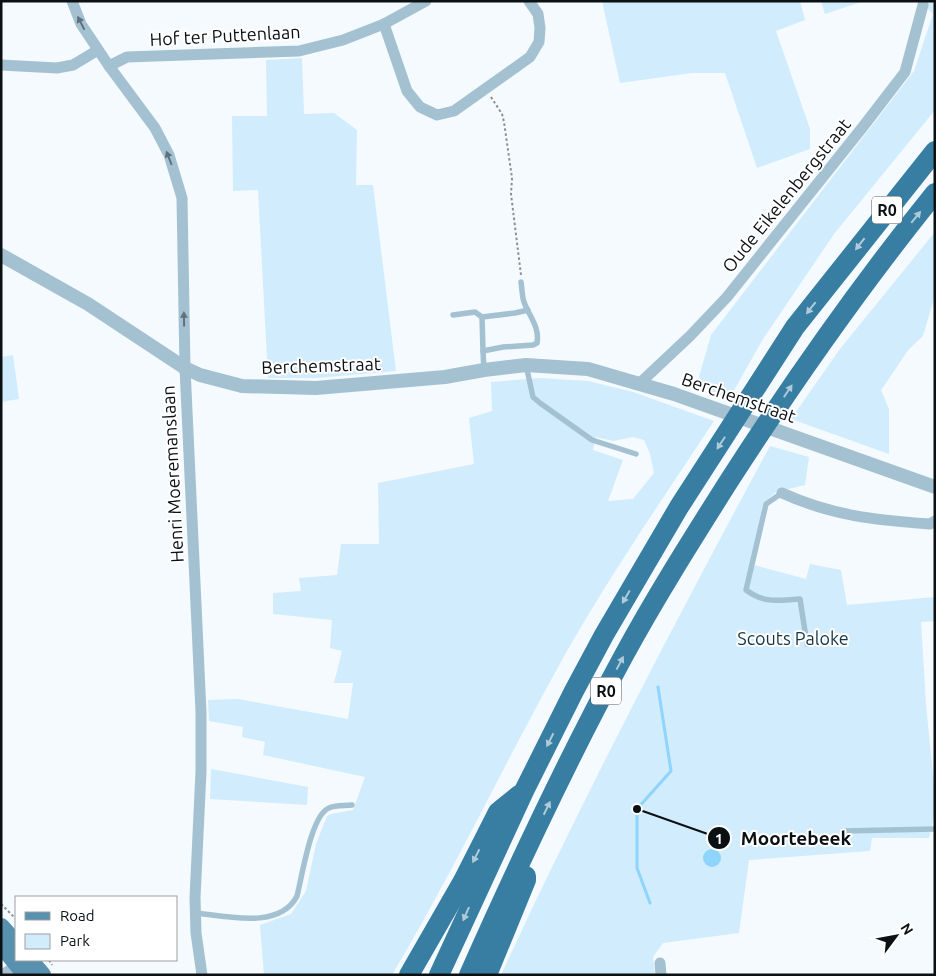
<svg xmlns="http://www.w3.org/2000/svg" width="936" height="976" font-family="Ubuntu,sans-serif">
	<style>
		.green { fill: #d1ecfc; fill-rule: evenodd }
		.water { fill: #8ed4fb }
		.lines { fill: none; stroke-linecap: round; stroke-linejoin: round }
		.stream { stroke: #8ed4fb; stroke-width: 3 }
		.path { stroke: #8a8f93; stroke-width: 2; stroke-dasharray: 2.5 2.5; stroke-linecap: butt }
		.service { stroke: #a4c1d2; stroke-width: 5.5 }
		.minor { stroke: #a4c1d2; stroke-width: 11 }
		.tertiary { stroke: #a4c1d2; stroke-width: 14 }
		.primary { stroke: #5890b0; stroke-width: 18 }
		.motorway { stroke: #387ea3; stroke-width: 20 }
		.oneway { fill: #5f717c }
		.oneway2 { fill: #afcbda }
		.labels { text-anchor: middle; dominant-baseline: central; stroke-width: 4; stroke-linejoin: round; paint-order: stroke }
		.shield { fill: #fff; stroke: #54585a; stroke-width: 1 }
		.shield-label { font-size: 16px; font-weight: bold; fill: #0b1013 }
		.street-label { font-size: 18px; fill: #0b1013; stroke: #fff }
		.park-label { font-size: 18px; fill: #153545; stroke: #fff }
		.leader { fill: none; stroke: #0b1013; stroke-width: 2 }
		.callout-dot { fill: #0b1013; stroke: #fff; stroke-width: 2 }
		.mark-label { font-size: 15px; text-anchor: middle; font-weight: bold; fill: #fff }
		.callout-label { font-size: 19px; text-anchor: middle; font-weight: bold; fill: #0b1013; stroke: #fff; stroke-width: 4; stroke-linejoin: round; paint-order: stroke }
	</style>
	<rect width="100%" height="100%" fill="#f4fafe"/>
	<g class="green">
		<path d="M602,1H800L805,20L776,31L810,129V149L757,168L725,73H692L620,83Z"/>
		<path d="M821,1H864L825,14Z"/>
		<path d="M921,1H935V110L834,234L763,339L729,399L697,384L711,335L914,71L933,14Z"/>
		<path d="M302,58L304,114L334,113L357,130L356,185H373L396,371L317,378H268L258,190L233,191L232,116H267L266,60Z"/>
		<path d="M935,232V295L923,336L909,349L881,390L889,409V454L791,419L840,349Z"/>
		<path d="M13,355L19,399L1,402V357Z"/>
		<path d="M539,378L588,381L633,392L714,421C664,497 612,572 567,651C507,758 455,869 392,975H264L260,925L291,914L306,891L316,844L327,816L331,814L353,810L365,777L263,755L265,742L242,737L243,727L209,721L208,700L238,699L348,719L353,683H334L342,651L330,648L332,620L273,614V593L301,591L299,578L337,575L341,544H379L378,483L474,464L469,418L492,411L491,382ZM596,437L613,441L633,437L644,440L650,454L654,473L633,499L608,501L623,460L593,450Z"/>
		<path d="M770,446L809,457L805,485L776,492L763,503L750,564L806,579L810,564L841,570L847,605L935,597V621L921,622L926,705L935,794V812L929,838H872L870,851L749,860L739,933L663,943L653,957L655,975H501C584,795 676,620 770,446Z"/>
		<path d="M211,769L308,787L307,805L210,799Z"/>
	</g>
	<circle class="water" cx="712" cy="858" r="9"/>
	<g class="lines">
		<path class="stream" d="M650,903L637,868V809L671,771L658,687"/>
		<g class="path">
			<path d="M491,97L502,114L504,122L512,178L511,194L521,275"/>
			<path d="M1,904L16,919"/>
			<path d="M49,960L52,965"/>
		</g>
		<g class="service">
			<path d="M453,315L475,312L482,317"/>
			<path d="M483,351L482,317L515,313L528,310"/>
			<path d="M526,365L533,397L540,403L592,440L636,454"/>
			<path d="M484,370L483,351L503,347L533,345L537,343C540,327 529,316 524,302C522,296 522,288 521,282"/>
			<path d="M782,493L766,504L746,590C765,604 778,600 800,599L807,644"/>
			<path d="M843,831L935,829"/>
			<path d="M196,913C225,916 280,930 297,896C302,877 311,815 329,808C335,805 345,806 352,805"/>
		</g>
		<g class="minor">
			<path d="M72,1L81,24L109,66L155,128L169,155L182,198L185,368L201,712V771L195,898L196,933L202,975"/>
			<path d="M384,24L407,91L420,107L437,115L454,111L530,57L539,42L540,28L538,14L529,1"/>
			<path d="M1,65L57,68L73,65L98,50"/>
			<path d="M109,66L127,57L299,51L343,40L384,24L426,1"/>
			<path d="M640,383L690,336L727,297L862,128L905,72L923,5"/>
			<path d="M782,493C833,516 875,520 930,524L935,521"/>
			<path d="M660,963L661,975"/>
			<path d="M2,975L18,965"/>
		</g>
		<path class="tertiary" d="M1,255L88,304L185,368L200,375L242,386L316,388L445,377L484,370L526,365L588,369L674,394L935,487"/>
		<g class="primary">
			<path d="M1,927L16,944"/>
			<path d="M1,944L26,975"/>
			<path d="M29,960L42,975"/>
		</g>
		<g class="motorway">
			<path d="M409,975L463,881L498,812L519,795"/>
			<path d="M439,975L524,791L574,691L604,635L679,507L795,327L935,151"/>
			<path d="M469,975C517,867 567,760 623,657C655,598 691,541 727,484C792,383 860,286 935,193"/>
			<path d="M487,975L526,880V876"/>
		</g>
	</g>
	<defs><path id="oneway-solid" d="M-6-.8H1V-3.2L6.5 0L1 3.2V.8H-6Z" transform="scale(1.25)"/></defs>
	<g class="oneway">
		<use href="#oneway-solid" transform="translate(81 23) rotate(-117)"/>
		<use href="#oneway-solid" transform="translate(169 158) rotate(-111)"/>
		<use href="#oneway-solid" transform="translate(184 319) rotate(-91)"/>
	</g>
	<g class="oneway2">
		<use href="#oneway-solid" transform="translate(916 217) rotate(-51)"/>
		<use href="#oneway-solid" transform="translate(860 244) rotate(128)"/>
		<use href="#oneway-solid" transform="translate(811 308) rotate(128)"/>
		<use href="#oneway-solid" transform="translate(788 391) rotate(-56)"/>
		<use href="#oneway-solid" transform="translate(721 443) rotate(123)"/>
		<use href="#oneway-solid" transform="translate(626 597) rotate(120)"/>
		<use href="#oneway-solid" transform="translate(620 663) rotate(-62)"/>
		<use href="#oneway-solid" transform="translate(550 740) rotate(117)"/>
		<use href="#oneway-solid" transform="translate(547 808) rotate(-64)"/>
		<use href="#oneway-solid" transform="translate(476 856) rotate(117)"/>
		<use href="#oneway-solid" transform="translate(466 914) rotate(114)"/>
	</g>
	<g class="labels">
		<g class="shield">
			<rect x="872" y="196.5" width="30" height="27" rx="4"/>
			<rect x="591" y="677.5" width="30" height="27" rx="4"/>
		</g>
		<g class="shield-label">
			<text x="887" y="210">R0</text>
			<text x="606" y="691">R0</text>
		</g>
		<g class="street-label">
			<text transform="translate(225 35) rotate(-3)">Hof ter Puttenlaan</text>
			<text transform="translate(786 195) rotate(-51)">Oude Eikelenbergstraat</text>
			<text transform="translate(321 365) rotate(-2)">Berchemstraat</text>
			<text transform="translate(739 397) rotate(19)">Berchemstraat</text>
			<text transform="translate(172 474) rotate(-93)">Henri Moeremanslaan</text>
		</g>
		<g class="park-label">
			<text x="793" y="638">Scouts Paloke</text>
		</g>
	</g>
	<path class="leader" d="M637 809L719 838"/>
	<g class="callout-dot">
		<circle cx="637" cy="809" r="5"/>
		<circle cx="719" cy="838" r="12"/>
	</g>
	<g class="mark-label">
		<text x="719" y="844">1</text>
	</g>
	<g class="callout-label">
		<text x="796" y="845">Moortebeek</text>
	</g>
	<rect width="936" height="976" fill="none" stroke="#0b1013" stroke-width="5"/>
	<rect x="15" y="896" width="162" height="65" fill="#ffffff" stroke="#9d9fa1"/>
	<rect x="25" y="912" width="25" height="8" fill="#5890b0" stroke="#9d9fa1"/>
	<text x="60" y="921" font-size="15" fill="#0b1013">Road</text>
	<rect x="25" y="934" width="25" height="15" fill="#d1ecfc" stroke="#9d9fa1"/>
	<text x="60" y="946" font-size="15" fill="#0b1013">Park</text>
	<g transform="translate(896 936) rotate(58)" stroke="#ffffff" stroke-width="4" paint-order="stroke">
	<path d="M0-4L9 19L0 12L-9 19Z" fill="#0b1013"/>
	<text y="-8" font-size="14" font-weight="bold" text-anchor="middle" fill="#0b1013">N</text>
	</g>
</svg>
